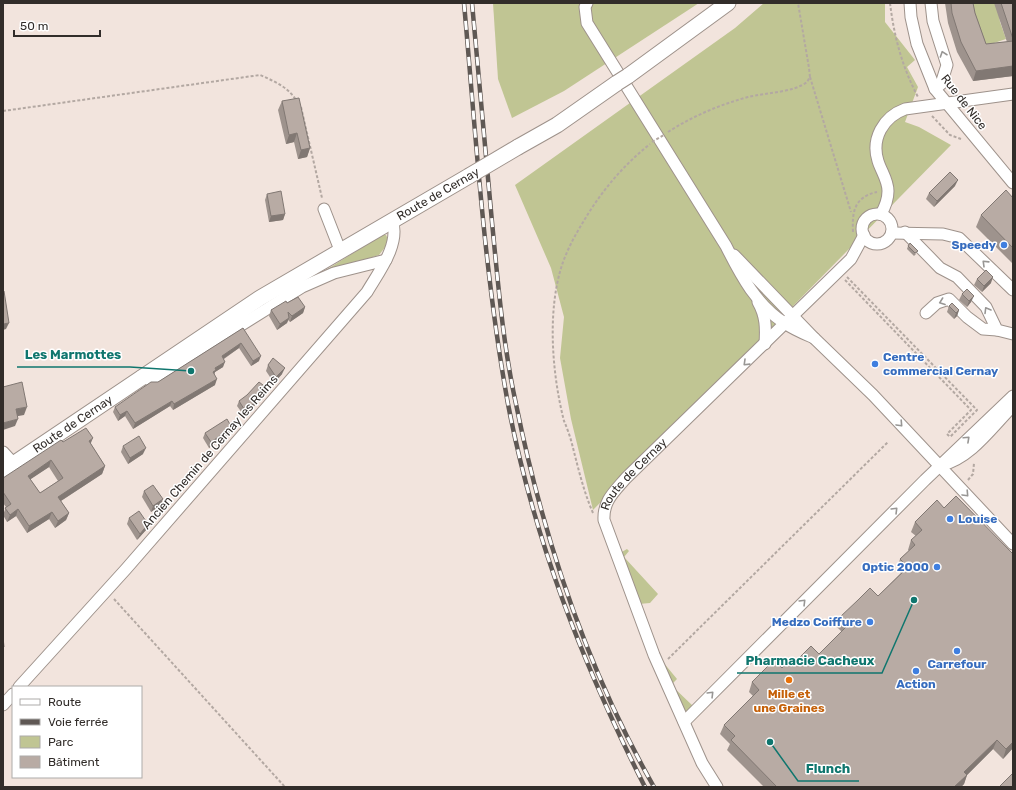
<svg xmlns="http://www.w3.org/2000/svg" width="1016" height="790" font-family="Rubik,sans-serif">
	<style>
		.green { fill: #c0c593 }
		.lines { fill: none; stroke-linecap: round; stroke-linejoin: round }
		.minor-casing { stroke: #9e928b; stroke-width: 13 }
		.major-casing { stroke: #9e928b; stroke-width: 17 }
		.path { stroke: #b3a8a2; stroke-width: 2; stroke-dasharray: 3 2; stroke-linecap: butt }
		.minor { stroke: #fff; stroke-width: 11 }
		.major { stroke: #fff; stroke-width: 15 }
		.rail-casing { stroke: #5f5854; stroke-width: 4.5 }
		.rail { stroke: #fff; stroke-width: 3; stroke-dasharray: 9; stroke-linecap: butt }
		.major-bridge-casing { stroke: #9e928b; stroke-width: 17; stroke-linecap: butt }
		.path-bridge { stroke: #b3a8a2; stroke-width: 2; stroke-dasharray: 3 2; stroke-linecap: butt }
		.major-bridge { stroke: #fff; stroke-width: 15 }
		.wall { fill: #9e938d; fill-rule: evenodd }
		.shaded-wall { fill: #817873 }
		.building { fill: #b8aba4; stroke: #817873; fill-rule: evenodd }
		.oneway { stroke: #989694 }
		.shop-dot { fill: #3f7fe0; stroke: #fff; stroke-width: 1.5 }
		.food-dot { fill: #e8710a; stroke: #fff; stroke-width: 1.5 }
		.labels { text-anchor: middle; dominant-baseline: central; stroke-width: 3; stroke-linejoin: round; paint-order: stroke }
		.street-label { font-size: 12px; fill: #322d2a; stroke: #fff }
		.shop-label { font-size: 12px; font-weight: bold; fill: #366cbe; stroke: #fff; text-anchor: end }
		.food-label { font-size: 12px; font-weight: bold; fill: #c56008; stroke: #fff }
		.leader { fill: none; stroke: #0f766e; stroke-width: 1.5 }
		.callout-dot { fill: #0f766e; stroke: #fff; stroke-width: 1.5 }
		.callout-label { font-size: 13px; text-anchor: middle; font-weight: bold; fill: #0f766e; stroke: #fff; stroke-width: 3; stroke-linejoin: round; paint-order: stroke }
	</style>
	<rect width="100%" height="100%" fill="#f2e4dd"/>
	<g class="green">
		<path d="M493,3H699L564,91L512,118L498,79Z"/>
		<path d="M764,3H885V22L915,60L907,67L918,87L905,122L919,127L951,145L593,510L571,419L560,358L564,317L551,268L515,185L735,28Z"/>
		<path d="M968,3H997L1000,22L1006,39L979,48Z"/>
		<path d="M382,235H386L388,239L386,246L379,255L318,275Z"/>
		<path d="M627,549L629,551L624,557L658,594L650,603L639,604L620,553Z"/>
		<path d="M658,656L677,679L671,685L693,706L684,713Z"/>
	</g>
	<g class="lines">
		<defs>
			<g id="minor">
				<path d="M587,3L585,7L587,23L726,246C741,276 757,306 786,324C795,330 805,334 814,338"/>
				<path d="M910,3L911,17L917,44L935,89L1013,183"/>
				<path d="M931,3L933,21L947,65L941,84L935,89"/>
				<path d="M324,209L340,250"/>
				<path d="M881,214C885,207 888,199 888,191C888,180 881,171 878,161C871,139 883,117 905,109L1013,94"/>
				<circle cx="877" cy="229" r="15"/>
				<path d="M905,232L940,268L957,277L986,307L997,330L1013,334"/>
				<path d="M892,233L943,234L959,238L1013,290"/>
				<path d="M734,255L814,338L873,395L1013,544"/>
				<path d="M758,302C766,316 766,328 765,344"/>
				<path d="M926,313L937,303L949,299L967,317L983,329L997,330"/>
				<path d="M141,376L152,381L302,287L334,273L386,260"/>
				<path d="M3,452L14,464"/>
				<path d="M942,465C971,458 992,427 1013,406"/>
				<path d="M19,687L126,569L367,292C378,273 401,244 392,220"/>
				<path d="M3,705L13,694"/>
				<path d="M684,722L925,480L1013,396"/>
				<path id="s1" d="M717,787L702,763L654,655L604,520C603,501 614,492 626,478L851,259L864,235"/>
			</g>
			<g id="major">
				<path d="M628,76L728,3"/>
				<path d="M518,147L557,125L617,83"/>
				<path id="s2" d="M3,471L260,298L469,176"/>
			</g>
		</defs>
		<use href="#minor" class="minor-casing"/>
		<use href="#major" class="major-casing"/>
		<g class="path">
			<path d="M890,3C894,36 902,67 918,97"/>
			<path d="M810,77L851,212"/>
			<path d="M301,107L322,198"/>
			<path d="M3,111L260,75C274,81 288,87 296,100"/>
			<path d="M932,116L950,135L961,139"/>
			<path d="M668,132C693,116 719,105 748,97C765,93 795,92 807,82L810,77L809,68L798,3"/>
			<path d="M853,232C852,212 854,197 877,192"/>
			<path d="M847,277L977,410L950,437"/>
			<path d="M845,280L971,410L947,434L950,437"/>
			<path d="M968,480L973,474L974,463"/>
			<path d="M593,513C583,490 578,467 572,444C570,436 567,428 564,421C552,374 547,311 562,265C568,247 578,230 588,214C605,187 625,164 650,144"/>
			<path d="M114,599L285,787"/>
			<path d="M668,659L888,442"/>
		</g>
		<use href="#minor" class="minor"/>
		<use href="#major" class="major"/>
		<defs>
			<g id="rail">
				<path d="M464,3C476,137 484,272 508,404C534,540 583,665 645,787"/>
				<path d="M472,3C479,76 485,149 492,222C498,283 503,345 516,404C543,537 587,669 654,787"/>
			</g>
		</defs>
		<use href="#rail" class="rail-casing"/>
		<use href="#rail" class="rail"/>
		<defs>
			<g id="major-bridge">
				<path d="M617,83L628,76"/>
				<path d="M469,176L518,147"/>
			</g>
		</defs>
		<use href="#major-bridge" class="major-bridge-casing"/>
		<path class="path-bridge" d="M652,142L664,135"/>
		<use href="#major-bridge" class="major-bridge"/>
	</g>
	<g class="wall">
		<path d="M945,3H973L975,13L986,44L1007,42L994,3H1013V76L973,81L957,52L948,23Z"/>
		<path d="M282,101L310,148L307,157L298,159L294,142L286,144L278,110Z"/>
		<path d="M955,186L934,207L926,199L929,193Z"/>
		<path d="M267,194L285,214L283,220L269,222L265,200Z"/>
		<path d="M1013,198V264L976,227L981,215Z"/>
		<path d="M908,246L916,254L914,256L907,249Z"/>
		<path d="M977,279L991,283L982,292L974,285Z"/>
		<path d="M962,294L971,302L967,307L959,300Z"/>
		<path d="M287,303L305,307L303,313L290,322L288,320L287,323L277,330L269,316L271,310Z"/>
		<path d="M949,306L959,310L957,316L954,319L947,312Z"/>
		<path d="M243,328L259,361L251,366L239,348L224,359L223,367L215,372L214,374L215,385L173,410L170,406L133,429L125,416L118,421L113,412L115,407L158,382Z"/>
		<path d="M268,365L282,374L274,383L266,371Z"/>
		<path d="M265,393L245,417L237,406L239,401Z"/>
		<path d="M205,433H230L209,448L203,438Z"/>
		<path d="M91,444L105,466L102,474L61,501L69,513L66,520L55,528L49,519L27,533L16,516L7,522L3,515L6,507L3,503V478ZM49,467L58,481L40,493L30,479Z"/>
		<path d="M123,446L143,454L128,464L121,452Z"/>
		<path d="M144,491L161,505L151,512L142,497Z"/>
		<path d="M937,500L1013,748L1003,759L993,749L967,775L964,784L961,787H764L727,750L730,744L720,734L724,725L753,696L749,692L752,682L796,661L819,654L842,632L837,627L840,617L878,596L901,573L897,569L900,559L909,551L908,550L911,540L916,536L911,532L915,522Z"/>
		<path d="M129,518L146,530L137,540L127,524Z"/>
	</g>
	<g class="shaded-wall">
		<path d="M1013,66V76L973,81L976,71Z"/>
		<path d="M297,133L294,142L286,144L289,135Z"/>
		<path d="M310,148L307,157L298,159L301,150Z"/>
		<path d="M958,180L955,186L934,207L937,201Z"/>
		<path d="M285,214L283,220L269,222L271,216Z"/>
		<path d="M993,277L991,283L982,292L984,286Z"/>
		<path d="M974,296L971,302L967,307L969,301Z"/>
		<path d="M305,307L303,313L290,322L292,316Z"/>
		<path d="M959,310L957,316L954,319L956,313Z"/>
		<path d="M289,318L287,323L277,330L280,324Z"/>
		<path d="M9,323L6,329L3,330V324Z"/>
		<path d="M241,343L239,348L220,361L222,356Z"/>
		<path d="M261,356L259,361L251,366L253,361Z"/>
		<path d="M225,362L223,367L215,372L214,375L211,377L215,368Z"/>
		<path d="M285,368L282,374L274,383L276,377Z"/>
		<path d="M217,379L215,385L173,410L174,404Z"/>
		<path d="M267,388L265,393L245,417L246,412Z"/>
		<path d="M172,401L170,406L133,429L135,423Z"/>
		<path d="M27,407L24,415L13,417L16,409Z"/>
		<path d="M127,411L125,416L118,421L120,415Z"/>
		<path d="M18,419L15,426L3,430V423Z"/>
		<path d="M232,428L230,433L209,448L211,442Z"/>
		<path d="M93,438L90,445L89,441Z"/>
		<path d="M146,448L143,454L128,464L130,458Z"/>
		<path d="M51,460L49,467L25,483L28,476Z"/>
		<path d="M105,466L102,474L56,504L58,497Z"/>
		<path d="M163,499L161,505L151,512L153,506Z"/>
		<path d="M18,509L16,516L7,522L10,515Z"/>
		<path d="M52,512L49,519L27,533L29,526Z"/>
		<path d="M69,513L66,520L55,528L58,521Z"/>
		<path d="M148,524L146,530L137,540L140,534Z"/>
		<path d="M997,740L993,749L967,775L964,784L961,787H954L964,772Z"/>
		<path d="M1013,742V748L1003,759L1006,749Z"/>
	</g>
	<g class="building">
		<path d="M951,3H973L975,13L986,44L1013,41V66L976,71L961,42L952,13Z"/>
		<path d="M1001,3H1013V39Z"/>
		<path d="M299,98L310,148L301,150L297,133L289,135L282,101Z"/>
		<path d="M950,172L958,180L937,201L929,193Z"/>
		<path d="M1006,190L1013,198V248L981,215Z"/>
		<path d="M281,191L285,214L271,216L267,194Z"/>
		<path d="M910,243L918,251L915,253L908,246Z"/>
		<path d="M986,270L993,277L984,286L977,279Z"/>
		<path d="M967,289L974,296L969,301L962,294Z"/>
		<path d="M3,291H4L9,323L3,324Z"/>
		<path d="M298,297L305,307L292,316L288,312L289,318L280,324L271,310L286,301L287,303Z"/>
		<path d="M952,303L959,310L956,313L949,306Z"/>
		<path d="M243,328L261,356L253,361L241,343L222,356L225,362L215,368L216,370L213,372L217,379L174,404L172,401L135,423L127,411L120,415L115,407L151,382H158Z"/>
		<path d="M273,358L285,368L276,377L268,365Z"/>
		<path d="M22,382L27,407L16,409L18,419L3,423V387Z"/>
		<path d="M259,382L267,388L246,412L239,401L247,395Z"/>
		<path d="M227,419L232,428L211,442L205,433Z"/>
		<path d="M86,428L93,438L89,441L105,466L58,497L69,513L58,521L52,512L29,526L18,509L10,515L5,508L11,504L3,492V478L61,440L63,442ZM51,460L63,478L40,493L28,476Z"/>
		<path d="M139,436L146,448L130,458L123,446Z"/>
		<path d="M153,485L163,499L153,506L144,491Z"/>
		<path d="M956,496L1013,554V742L1006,749L997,740L964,772L967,775L954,787H777L731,740L735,736L724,725L759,690L752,682L774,660L782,668L793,657L796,661L811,646L819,654L848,625L840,617L858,600L870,588L878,596L908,567L900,559L915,545L911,540L922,530L915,522L937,500L944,508Z"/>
		<path d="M139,511L148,524L140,534L129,518Z"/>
		<path d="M3,637L4,647H3Z"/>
		<path d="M1013,773V787H999Z"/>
	</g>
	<defs><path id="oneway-chevron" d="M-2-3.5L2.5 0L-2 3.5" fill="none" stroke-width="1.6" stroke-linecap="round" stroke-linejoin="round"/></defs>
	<g class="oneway">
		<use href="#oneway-chevron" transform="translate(943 54) rotate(-109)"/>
		<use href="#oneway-chevron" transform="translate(985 263) rotate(-136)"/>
		<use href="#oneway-chevron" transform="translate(942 302) rotate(160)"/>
		<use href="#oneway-chevron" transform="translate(987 310) rotate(-121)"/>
		<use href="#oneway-chevron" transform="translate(746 363) rotate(136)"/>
		<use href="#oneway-chevron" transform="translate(900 424) rotate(47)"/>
		<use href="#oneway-chevron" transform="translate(967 439) rotate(-43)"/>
		<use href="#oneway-chevron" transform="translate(966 494) rotate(47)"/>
		<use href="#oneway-chevron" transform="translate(895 510) rotate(-45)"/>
		<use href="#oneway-chevron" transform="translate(803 602) rotate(-45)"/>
		<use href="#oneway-chevron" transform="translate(711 694) rotate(-45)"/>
	</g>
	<g class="shop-dot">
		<circle cx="1004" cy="245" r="4"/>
		<circle cx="875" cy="364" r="4"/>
		<circle cx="950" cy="519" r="4"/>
		<circle cx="937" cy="567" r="4"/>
		<circle cx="870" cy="622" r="4"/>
		<circle cx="957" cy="651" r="4"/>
		<circle cx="916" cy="671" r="4"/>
	</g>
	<circle class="food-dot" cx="789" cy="680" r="4"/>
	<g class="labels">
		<g class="street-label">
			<text transform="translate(964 102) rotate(52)">Rue de Nice</text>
			<text transform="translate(438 194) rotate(-30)">Route de Cernay</text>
			<text stroke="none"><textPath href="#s2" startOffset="84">Route de Cernay</textPath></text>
			<text transform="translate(210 452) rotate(-49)">Ancien Chemin de Cernay les Reims</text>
			<text stroke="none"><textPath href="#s1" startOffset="347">Route de Cernay</textPath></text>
		</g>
		<g class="shop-label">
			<text x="996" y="245">Speedy</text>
			<text x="883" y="357" text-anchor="start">Centre<tspan x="883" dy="14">commercial Cernay</tspan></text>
			<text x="958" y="519" text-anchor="start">Louise</text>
			<text x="929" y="567">Optic 2000</text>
			<text x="862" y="622">Medzo Coiffure</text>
			<text x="957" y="664" text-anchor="middle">Carrefour</text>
			<text x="916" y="684" text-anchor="middle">Action</text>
		</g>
		<g class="food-label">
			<text x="789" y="694">Mille et<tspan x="789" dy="14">une Graines</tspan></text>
		</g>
	</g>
	<path class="leader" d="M191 371L130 367H17M914 600L882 673H737M770 742L798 781H859"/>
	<g class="callout-dot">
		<circle cx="191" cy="371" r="4"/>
		<circle cx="914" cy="600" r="4"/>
		<circle cx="770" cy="742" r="4"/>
	</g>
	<g class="callout-label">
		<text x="73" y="359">Les Marmottes</text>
		<text x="810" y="665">Pharmacie Cacheux</text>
		<text x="828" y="773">Flunch</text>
	</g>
	<rect width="1016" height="790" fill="none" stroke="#322d2a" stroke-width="8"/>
	<rect x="12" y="686" width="130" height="92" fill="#ffffff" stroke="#adabaa"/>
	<rect x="20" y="699" width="20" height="6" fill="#ffffff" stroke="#adabaa"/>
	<text x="48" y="706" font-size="12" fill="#322d2a">Route</text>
	<rect x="20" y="719" width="20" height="6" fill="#5f5854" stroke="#adabaa"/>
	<text x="48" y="726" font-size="12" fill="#322d2a">Voie ferrée</text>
	<rect x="20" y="736" width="20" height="12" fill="#c0c593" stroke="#adabaa"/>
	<text x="48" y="746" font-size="12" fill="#322d2a">Parc</text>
	<rect x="20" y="756" width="20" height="12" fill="#b8aba4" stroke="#adabaa"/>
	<text x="48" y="766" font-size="12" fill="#322d2a">Bâtiment</text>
	<path d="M14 30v6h86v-6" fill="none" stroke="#322d2a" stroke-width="2"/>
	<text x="20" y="30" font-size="12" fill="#322d2a" stroke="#ffffff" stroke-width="3" paint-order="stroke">50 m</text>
</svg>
